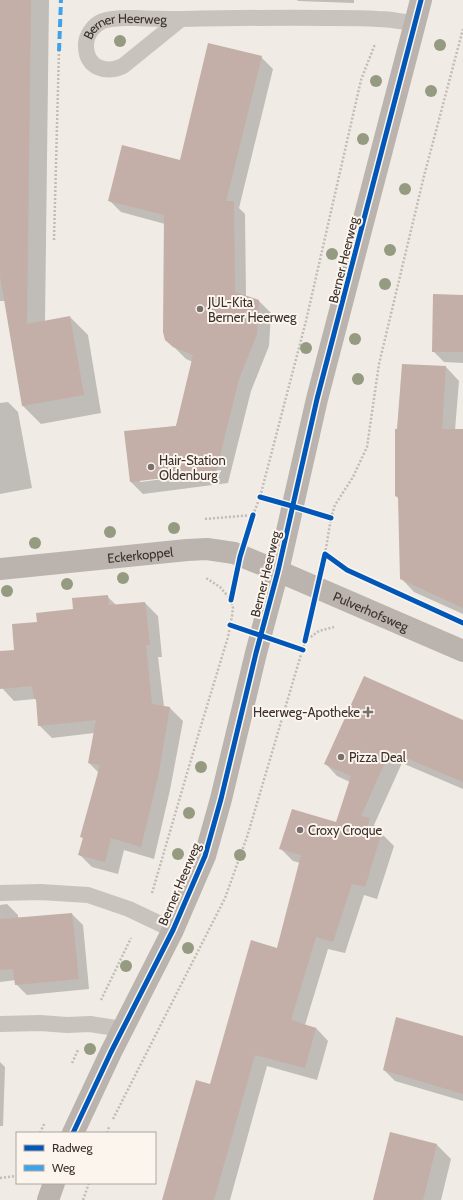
<svg xmlns="http://www.w3.org/2000/svg" width="463" height="1200" font-family="Cabin,sans-serif">
	<style>
		.shadow { fill: #0003; fill-rule: evenodd }
		.building { fill: #c3afa7 }
		.lines { fill: none; stroke-linecap: round; stroke-linejoin: round }
		.path { stroke: #c2bbb6; stroke-width: 2.5; stroke-dasharray: 2 2; stroke-linecap: butt }
		.lane { stroke: #c9c3be; stroke-width: 16 }
		.secondary { stroke: #bab3ae; stroke-width: 22 }
		.quiet { stroke: #3fa3eb; stroke-width: 4; stroke-dasharray: 8 4; stroke-linecap: butt }
		.cycleway-casing { stroke: #fbf5ee; stroke-width: 8 }
		.cycleway { stroke: #0057b8; stroke-width: 5 }
		.tree { fill: #959b80 }
		.poi-dot { fill: #7a716c; stroke: #fbf5ee; stroke-width: 1.5 }
		.labels { text-anchor: middle; dominant-baseline: central; stroke-width: 4; stroke-linejoin: round; paint-order: stroke }
		.street-label { font-size: 13px; fill: #3b302b; stroke: #fbf5ee }
		.poi-label { font-size: 13px; fill: #3b302b; stroke: #fbf5ee; text-anchor: start }
	</style>
	<rect width="100%" height="100%" fill="#f0ebe5"/>
	<g class="shadow">
		<path d="M0,0H49L45,322L70,317L88,335L101,413L41,424L23,406L5,301H0Z"/>
		<path d="M297,0H354V3L298,1Z"/>
		<path d="M261,57L273,69L239,208L245,214L246,296L259,301L271,313L269,346L251,391L228,483L143,494L131,482L125,432L176,426L193,362L186,359L166,339L165,224L121,212L109,200L180,161ZM221,470V472L140,482V480Z"/>
		<path d="M463,296V363L444,362L433,351Z"/>
		<path d="M446,367L459,381L455,430H463V614L414,592L401,578L399,499L396,496Z"/>
		<path d="M8,402L18,412L32,488L0,494V403Z"/>
		<path d="M107,596L117,606L145,603L158,616L162,657H158L164,707L170,708L183,721L170,790L154,859L124,850L118,874L92,867L79,854L83,839L82,837L99,773L89,763L94,733L52,738L39,725L37,701L35,699L14,701L2,688L0,671V652L15,651L38,623L74,610Z"/>
		<path d="M463,722V789L402,763L374,825L381,831V833L394,846L377,899L364,895L345,953L328,949L305,1025L316,1028L328,1041L317,1080L267,1066L230,1200H163L211,1086L277,949L300,863L293,861L280,848L337,823L350,782L337,776L325,763Z"/>
		<path d="M7,904L18,915V919L72,914L83,925L89,989L27,995L16,984V980L0,982V905Z"/>
		<path d="M463,1037V1101L395,1081L384,1070Z"/>
		<path d="M0,1062L5,1067L3,1126H0Z"/>
		<path d="M391,1133L437,1145L451,1159L441,1200H374Z"/>
	</g>
	<g class="building">
		<path d="M0,0H31L27,324L70,316L84,395L22,406L0,276Z"/>
		<path d="M208,43L262,56L226,201H234L235,292L259,300L257,334L239,379L216,472L130,482L124,431L176,426L193,355L173,347L165,340L163,332L164,215L108,201L122,145L180,160Z"/>
		<path d="M433,294L463,295V352H432Z"/>
		<path d="M402,364L446,366L442,429H463V608L400,579L398,497L395,496V429H397Z"/>
		<path d="M108,595L109,605L145,602L150,645H146L152,704L170,707L158,777L141,847L111,838L105,862L78,855L83,838L80,837L100,765L88,763L96,720L38,726L36,699H34L32,686L0,689V651L14,650L12,624L37,622L36,613L73,609L72,598Z"/>
		<path d="M364,676L463,720V782L390,751L361,816L370,818L367,828L382,832L365,887L352,884L333,942L316,937L291,1020L316,1028L305,1068L255,1055L214,1200H162L196,1080L210,1084L251,940L277,948L301,855L279,849L292,809L336,822L351,776L324,764Z"/>
		<path d="M72,913L79,979L15,985L13,969L0,970V919Z"/>
		<path d="M396,1017L463,1036V1094L383,1070Z"/>
		<path d="M390,1132L437,1144L423,1200H373Z"/>
	</g>
	<g class="lines">
		<g class="path">
			<path d="M54,240L59,51"/>
			<path d="M205,519L253,515L260,497L306,321L361,80L375,44"/>
			<path d="M325,554L331,518L335,505L353,477L367,447L379,364L424,176L463,29"/>
			<path d="M152,893L200,729L228,637L232,616L233,608L231,600L220,587L206,578"/>
			<path d="M101,1000L131,938"/>
			<path d="M72,1063L78,1050"/>
			<path d="M113,1119L225,898L247,837L305,641L319,631L334,627"/>
			<path d="M40,1133L45,1122"/>
			<path d="M107,1133L109,1127"/>
			<path d="M0,1178L17,1176"/>
			<path d="M83,1200L89,1183"/>
		</g>
		<g class="lane">
			<path id="s1" d="M181,19L123,66C106,74 87,68 86,47C85,36 93,25 103,21C114,17 125,18 136,18C151,19 167,19 182,19C232,18 283,17 333,18C348,18 363,18 378,19C390,19 403,22 414,23"/>
			<path d="M0,893L40,892L88,895L129,909L173,930"/>
			<path d="M0,1024L40,1023L67,1025L90,1024L122,1029"/>
		</g>
		<g class="secondary">
			<path id="s2" d="M0,569L187,550L207,549L234,553L278,571L463,651"/>
			<path d="M73,1133L111,1052L173,930L205,856L221,799L256,653L278,571L317,399L421,0"/>
			<path d="M48,1200L54,1183"/>
		</g>
		<path class="quiet" d="M59,51L61,0"/>
		<defs>
			<g id="cycleway">
				<path d="M260,497L292,506L331,518"/>
				<path d="M231,600L240,557L253,515"/>
				<path d="M230,625L303,650"/>
				<path d="M305,641L325,554L347,570L463,623"/>
				<path d="M73,1133L111,1052L173,930L205,856L221,799L256,653L278,571L317,399L421,0"/>
			</g>
		</defs>
		<use href="#cycleway" class="cycleway-casing"/>
		<use href="#cycleway" class="cycleway"/>
	</g>
	<g class="tree">
		<circle cx="120" cy="41" r="6"/>
		<circle cx="440" cy="45" r="6"/>
		<circle cx="376" cy="81" r="6"/>
		<circle cx="431" cy="91" r="6"/>
		<circle cx="363" cy="139" r="6"/>
		<circle cx="405" cy="189" r="6"/>
		<circle cx="390" cy="250" r="6"/>
		<circle cx="332" cy="254" r="6"/>
		<circle cx="385" cy="284" r="6"/>
		<circle cx="355" cy="339" r="6"/>
		<circle cx="306" cy="348" r="6"/>
		<circle cx="358" cy="379" r="6"/>
		<circle cx="174" cy="528" r="6"/>
		<circle cx="110" cy="532" r="6"/>
		<circle cx="35" cy="543" r="6"/>
		<circle cx="123" cy="578" r="6"/>
		<circle cx="67" cy="584" r="6"/>
		<circle cx="7" cy="591" r="6"/>
		<circle cx="201" cy="767" r="6"/>
		<circle cx="189" cy="813" r="6"/>
		<circle cx="178" cy="854" r="6"/>
		<circle cx="240" cy="855" r="6"/>
		<circle cx="188" cy="948" r="6"/>
		<circle cx="126" cy="966" r="6"/>
		<circle cx="90" cy="1049" r="6"/>
	</g>
	<g class="poi-dot">
		<circle cx="200" cy="309" r="4"/>
		<circle cx="151" cy="467" r="4"/>
		<path d="M366 706h4v4h4v4h-4v4h-4v-4h-4v-4h4z"/>
		<circle cx="341" cy="757" r="4"/>
		<circle cx="300" cy="830" r="4"/>
	</g>
	<g class="labels">
		<g class="street-label">
			<text stroke="none"><textPath href="#s1" startOffset="178">Berner Heerweg</textPath></text>
			<text transform="translate(343 260) rotate(-76)">Berner Heerweg</text>
			<text stroke="none"><textPath href="#s2" startOffset="141">Eckerkoppel</textPath></text>
			<text transform="translate(265 574) rotate(-76)">Berner Heerweg</text>
			<text stroke="none"><textPath href="#s2" startOffset="384">Pulverhofsweg</textPath></text>
			<text transform="translate(179 884) rotate(-67)">Berner Heerweg</text>
		</g>
		<g class="poi-label">
			<text x="208" y="302">JUL-Kita<tspan x="208" dy="15">Berner Heerweg</tspan></text>
			<text x="159" y="460">Hair-Station<tspan x="159" dy="15">Oldenburg</tspan></text>
			<text x="360" y="712" text-anchor="end">Heerweg-Apotheke</text>
			<text x="349" y="757">Pizza Deal</text>
			<text x="308" y="830">Croxy Croque</text>
		</g>
	</g>
	<rect x="16" y="1132" width="140" height="52" fill="#fbf5ee" stroke="#aea6a0"/>
	<rect x="24" y="1145" width="20" height="6" fill="#0057b8" stroke="#aea6a0"/>
	<text x="52" y="1152" font-size="12" fill="#3b302b">Radweg</text>
	<rect x="24" y="1165" width="20" height="6" fill="#3fa3eb" stroke="#aea6a0"/>
	<text x="52" y="1172" font-size="12" fill="#3b302b">Weg</text>
</svg>
